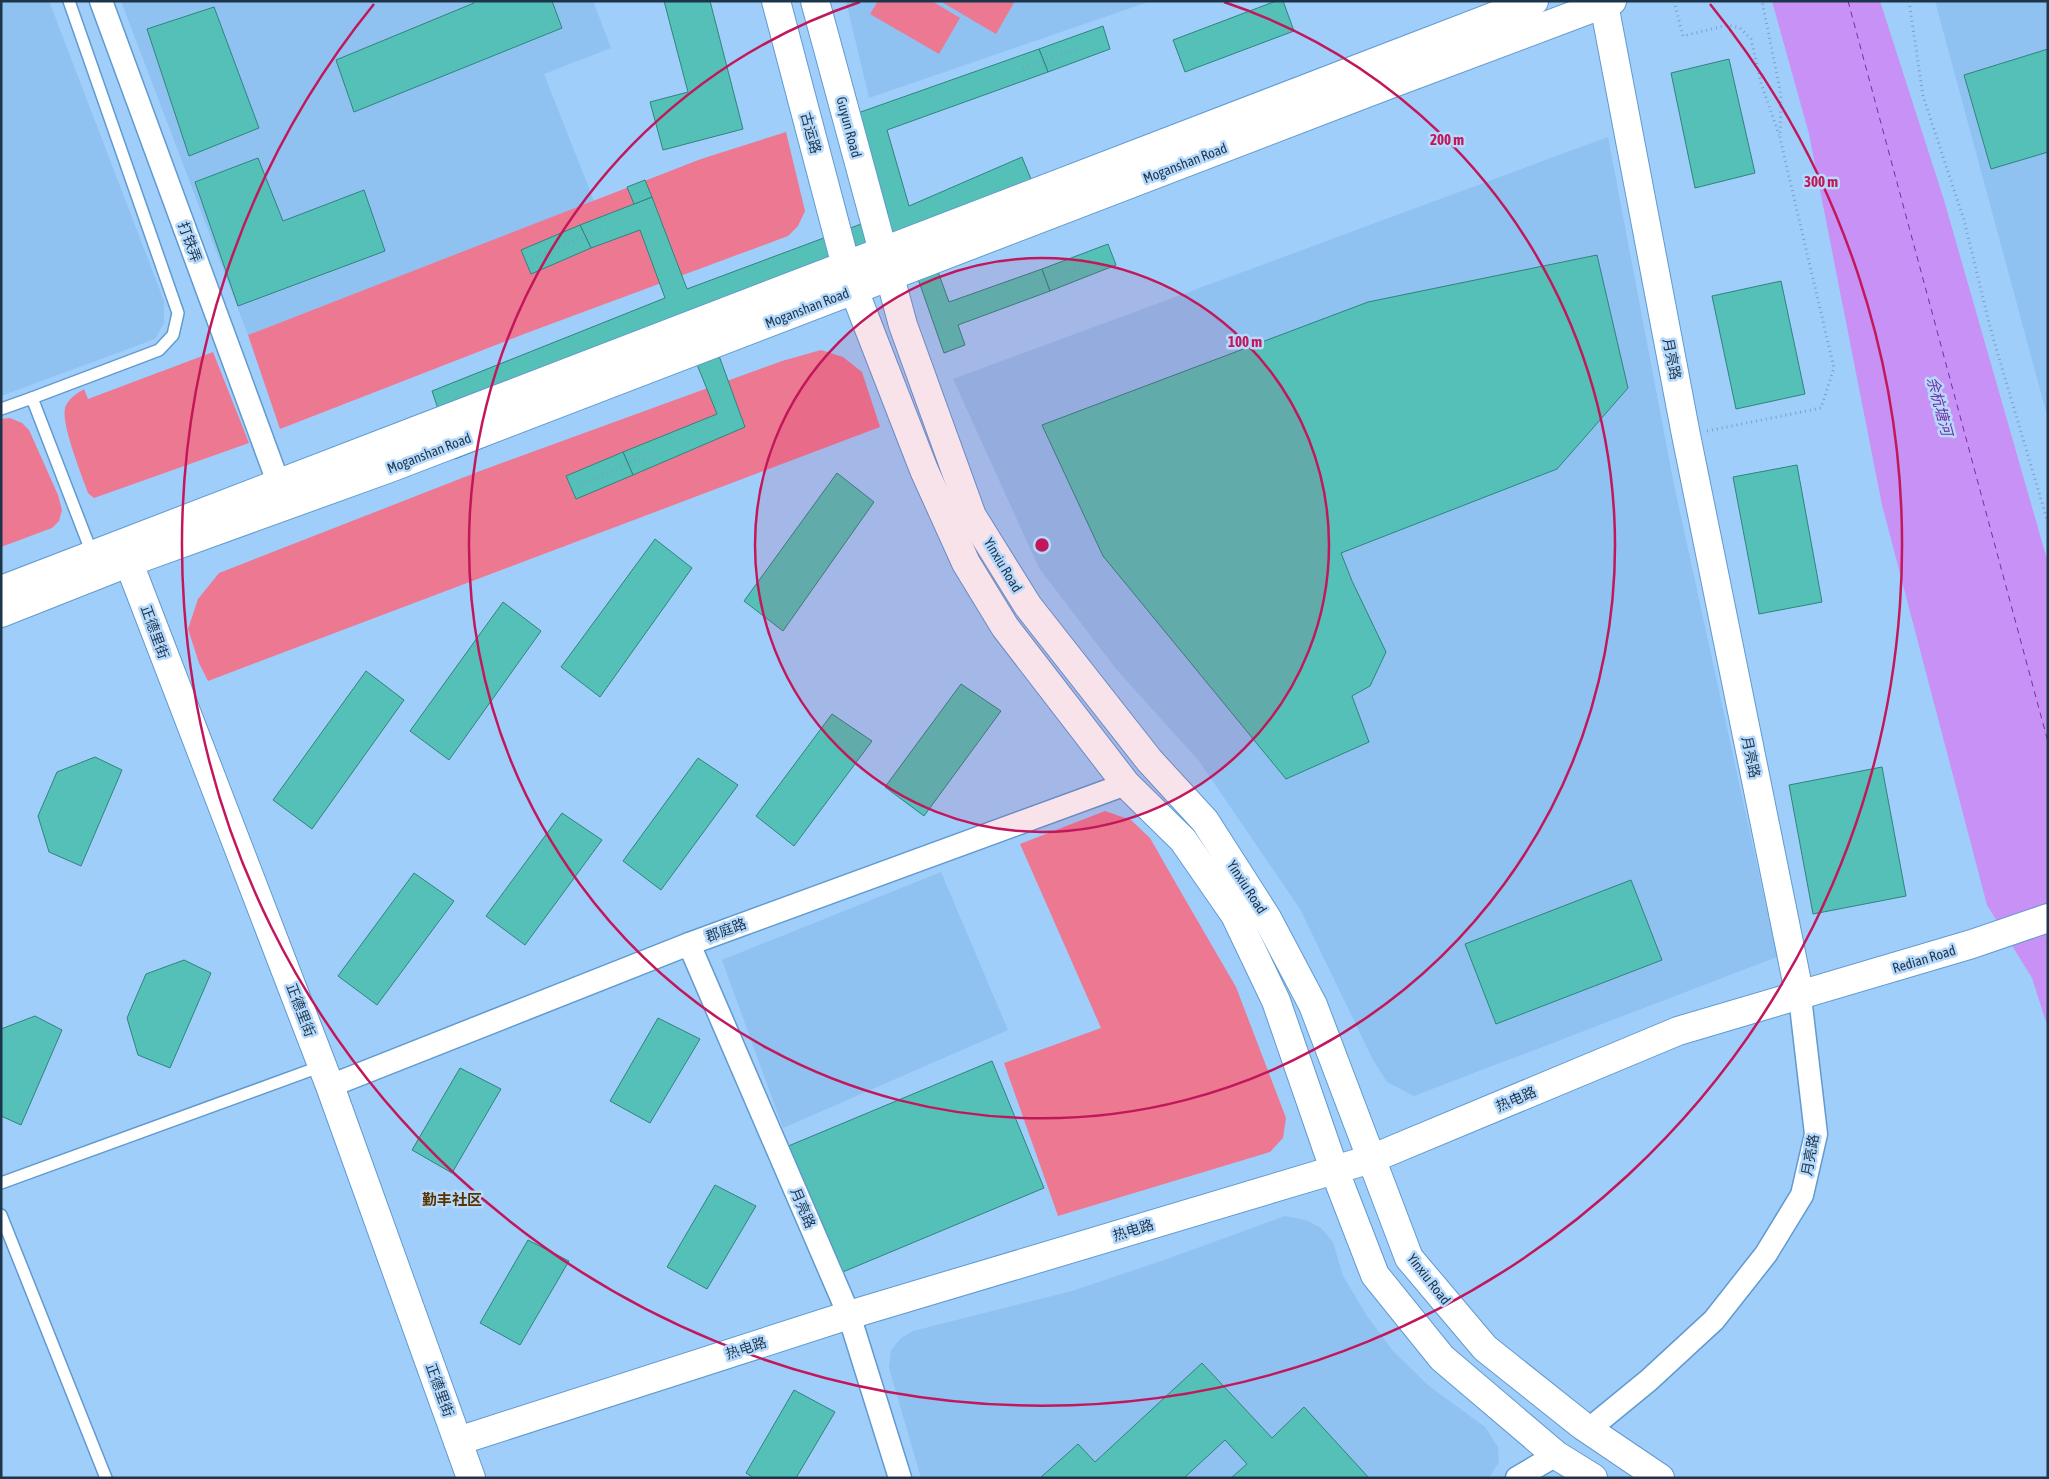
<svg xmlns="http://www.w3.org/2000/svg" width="2049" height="1479" font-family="'Asap Condensed','Noto Sans SC',sans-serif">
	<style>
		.built { fill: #8fc1f1 }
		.green { fill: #ed7891 }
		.water { fill: #c791f5 }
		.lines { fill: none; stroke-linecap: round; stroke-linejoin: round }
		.ferry { stroke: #742fa2; stroke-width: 1; stroke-dasharray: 6 5; stroke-linecap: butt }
		.building { fill: #54c0b7; stroke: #30837d }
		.service-casing { stroke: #619acf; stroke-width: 14 }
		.minor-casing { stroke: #619acf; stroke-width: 25 }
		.tertiary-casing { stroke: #619acf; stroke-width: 30 }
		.secondary-casing { stroke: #619acf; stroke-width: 30 }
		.primary-casing { stroke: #619acf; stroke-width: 30 }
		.path { stroke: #78a0c6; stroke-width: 3; stroke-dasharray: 1 4; stroke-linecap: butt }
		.service { stroke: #fff; stroke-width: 11 }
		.minor { stroke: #fff; stroke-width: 22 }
		.tertiary { stroke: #fff; stroke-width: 28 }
		.secondary { stroke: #fff; stroke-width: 28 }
		.primary { stroke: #fff; stroke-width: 28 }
		.ring { fill: none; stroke: #c2185b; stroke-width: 2.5 }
		.labels { text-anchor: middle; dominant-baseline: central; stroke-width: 5; stroke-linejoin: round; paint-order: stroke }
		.street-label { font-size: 14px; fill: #1d354b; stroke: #b7dafc }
		.water-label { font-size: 15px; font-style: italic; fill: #742fa2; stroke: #b7dafc }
		.neighbourhood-label { font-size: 15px; font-weight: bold; fill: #583300; stroke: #b7dafc }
		.centre { fill: #c2185b; stroke: #b7dafc; stroke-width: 2.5 }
		.ring-label { font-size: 15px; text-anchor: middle; font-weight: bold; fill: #c2185b; stroke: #b7dafc; stroke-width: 5; stroke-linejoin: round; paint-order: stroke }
	</style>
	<rect width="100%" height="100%" fill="#a0cefb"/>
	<g class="built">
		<path d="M6,1H49L164,301V323L155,339L1,396V3Z"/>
		<path d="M121,1H593L611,48L544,74L594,201L248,335Z"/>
		<path d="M846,1H1151L869,98Z"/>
		<path d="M1935,1H2048V419Z"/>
		<path d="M1608,137L1673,480L1777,957L1414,1096L1387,1082L1373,1060L1300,909L1199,761L1116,669L1039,568L953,379Z"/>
		<path d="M941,872L1008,1030L783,1128L722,960Z"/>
		<path d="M1285,1216L1306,1220L1321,1228L1333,1242L1343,1276L1367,1316L1393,1351L1429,1386L1485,1427L1498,1447L1499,1462L1489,1478H921L889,1368L891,1350L901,1338L913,1331L1072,1291L1167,1259Z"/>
	</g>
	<g class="green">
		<path d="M878,1H932L960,18L939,54L870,14Z"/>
		<path d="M940,1H1015L996,34Z"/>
		<path d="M786,132L805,211L798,226L788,236L524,334L280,429L248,335L701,159Z"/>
		<path d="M821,350L843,357L862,372L880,427L208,681L199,663L188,629L198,599L219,573L480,471L782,361Z"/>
		<path d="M213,352L249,443L94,498L88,493C82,476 61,424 65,408C68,399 76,394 84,389L88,399Z"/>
		<path d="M10,418L22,423L29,430L58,495L62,510L59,521L52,528L1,547V419Z"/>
		<path d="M1105,811L1131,820L1150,838L1182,894L1236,987L1286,1118L1283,1138L1270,1152L1058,1216L1004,1063L1101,1028L1020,844Z"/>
	</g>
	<path class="water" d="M1772,1H1880L1944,200L2048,563V1028L2032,978L1987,905L1882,505L1809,134Z"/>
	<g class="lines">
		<path class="ferry" d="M1848,1L2048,742"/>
	</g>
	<g class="building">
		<path d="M473,1H552L562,28L354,112L336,60L474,3Z"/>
		<path d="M664,1H710L743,129L663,150L650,102L688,92Z"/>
		<path d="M1276,1H1283L1294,31L1185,72L1173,40Z"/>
		<path d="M214,7L259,128L189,156L147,29Z"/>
		<path d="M1103,26L1110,49L1048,72L1039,49Z"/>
		<path d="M1039,49L1048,72L887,130L909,206L1022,157L1050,226L937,269L949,302L1042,269L1050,291L958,325L965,345L944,353L917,276L718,353L745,427L633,475L623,452L717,414L696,362L455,459L432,391L665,298L640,230L591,248L580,225L652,197L687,289L888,214L855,114Z"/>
		<path d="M2048,49V152L1991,169L1964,75Z"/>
		<path d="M1729,59L1755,173L1695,188L1671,73Z"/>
		<path d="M258,158L283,221L364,190L385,251L238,306L195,182Z"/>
		<path d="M645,180L652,197L634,204L627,187Z"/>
		<path d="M580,225L591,248L531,274L521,250Z"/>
		<path d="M1108,244L1116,265L1050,291L1042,269Z"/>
		<path d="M1597,255L1628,388L1557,469L1341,553L1352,581L1386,652L1370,686L1352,696L1369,742L1286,779L1103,556L1042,425L1368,302Z"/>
		<path d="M1781,281L1805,394L1736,409L1712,296Z"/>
		<path d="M623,452L633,475L576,499L566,476Z"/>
		<path d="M1797,465L1822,602L1759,614L1733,477Z"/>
		<path d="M837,473L874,502L783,631L744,601Z"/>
		<path d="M655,539L692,568L600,697L561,667Z"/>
		<path d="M503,602L541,631L449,760L410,731Z"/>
		<path d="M366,671L404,700L312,829L273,800Z"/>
		<path d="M961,684L1001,711L924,816L885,787Z"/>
		<path d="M832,714L872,741L794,846L756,816Z"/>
		<path d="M95,757L122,770L81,866L49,852L38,816L57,772Z"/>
		<path d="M698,758L738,785L661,890L623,861Z"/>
		<path d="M1882,767L1906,896L1813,914L1789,785Z"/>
		<path d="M562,813L602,840L525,945L486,916Z"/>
		<path d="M414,873L454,901L377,1005L338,976Z"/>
		<path d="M1631,880L1662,960L1496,1024L1465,944Z"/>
		<path d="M184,960L211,973L170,1068L138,1055L127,1018L146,974Z"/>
		<path d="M35,1016L62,1030L21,1125L1,1116V1029Z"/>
		<path d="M658,1018L700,1039L650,1123L610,1101Z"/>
		<path d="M992,1061L1044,1188L838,1274L786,1147Z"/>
		<path d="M460,1068L501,1089L452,1173L412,1150Z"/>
		<path d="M715,1185L756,1206L707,1289L667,1267Z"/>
		<path d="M528,1240L569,1261L520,1345L480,1323Z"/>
		<path d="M1202,1363L1272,1438L1304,1407L1369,1478H1231L1247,1464L1225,1440L1184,1478H1040L1078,1444L1095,1462Z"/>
		<path d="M794,1390L835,1412L796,1478H754L746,1473Z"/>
	</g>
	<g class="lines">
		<defs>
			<g id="service">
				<path d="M32,398L159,350L173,335L178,313L69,1"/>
				<path d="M1,409L32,398L93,556"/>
				<path d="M1,1183L322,1066"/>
				<path d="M1,1215L106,1478"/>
			</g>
			<g id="minor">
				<path d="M101,1L278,482"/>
				<path d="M689,944L849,1315L900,1478"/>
				<path d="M330,1086L689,944L1126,784"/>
				<path d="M1588,1430L1649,1380L1714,1320L1766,1254L1802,1195L1816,1134L1800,997"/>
				<path d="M1517,1478L1556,1455"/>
			</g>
			<g id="tertiary">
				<path d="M1604,4L1686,435L1800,997"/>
				<path d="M122,545L330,1086L471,1478"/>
				<path d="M458,1441L849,1315L1371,1159L1678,1031L1972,944L2048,918"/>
			</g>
			<g id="secondary">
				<path d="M776,1L846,266L854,290L924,470L966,563L1005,627L1126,784L1183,840L1235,915L1276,1001L1334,1169L1375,1275L1442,1358L1556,1455L1593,1478"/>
				<path d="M815,1L903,325L972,516L1028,606L1149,760L1205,821L1267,918L1313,1005L1409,1258L1485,1348L1583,1426L1660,1478"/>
			</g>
			<g id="primary">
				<path d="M1,590L1534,1"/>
				<path d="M1,613L130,562L390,468L1388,85L1612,1"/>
			</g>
		</defs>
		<use href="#service" class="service-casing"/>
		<use href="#minor" class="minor-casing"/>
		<use href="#tertiary" class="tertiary-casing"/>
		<use href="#secondary" class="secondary-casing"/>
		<use href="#primary" class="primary-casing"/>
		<g class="path">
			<path d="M1674,1L1683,36L1728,25L1740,28L1751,39L1761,83L1779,135"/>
			<path d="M1909,1L1923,96L1964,220L1991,331L2048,523"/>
			<path d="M1023,68L1084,46"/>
			<path d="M531,259L604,228"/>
			<path d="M1037,282L1090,262"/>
			<path d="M944,317L946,323"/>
			<path d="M1707,431L1821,408L1834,368L1780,138L1781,95L1762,1"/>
			<path d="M579,485L652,453"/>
		</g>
		<use href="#service" class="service"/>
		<use href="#minor" class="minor"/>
		<use href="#tertiary" class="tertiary"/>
		<use href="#secondary" class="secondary"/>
		<use href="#primary" class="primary"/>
	</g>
	<circle cx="1042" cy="545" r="287" fill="#c2185b" fill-opacity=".12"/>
	<g class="ring">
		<circle cx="1042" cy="545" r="287"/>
		<path d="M1224 2A573 573 0 1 1 860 2"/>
		<path d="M1710 4A860 860 0 1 1 374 4"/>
	</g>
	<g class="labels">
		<g class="street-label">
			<text transform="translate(849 127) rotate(75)">Guyun Road</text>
			<text transform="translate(811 133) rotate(75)">古运路</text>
			<text transform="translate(1185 163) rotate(-21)">Moganshan Road</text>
			<text transform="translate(190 242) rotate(70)">打铁弄</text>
			<text transform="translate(807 308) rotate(-21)">Moganshan Road</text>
			<text transform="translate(1672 359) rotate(79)">月亮路</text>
			<text transform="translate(429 453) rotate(-21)">Moganshan Road</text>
			<text transform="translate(1003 565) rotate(59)">Yinxiu Road</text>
			<text transform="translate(155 632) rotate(70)">正德里街</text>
			<text transform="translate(1751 757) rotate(78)">月亮路</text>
			<text transform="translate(1247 887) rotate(57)">Yinxiu Road</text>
			<text transform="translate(726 930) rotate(-20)">郡庭路</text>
			<text transform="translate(1924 959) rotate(-17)">Redian Road</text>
			<text transform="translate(301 1010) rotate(69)">正德里街</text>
			<text transform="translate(1516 1099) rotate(-23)">热电路</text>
			<text transform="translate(1810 1155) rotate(-80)">月亮路</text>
			<text transform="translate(803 1208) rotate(67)">月亮路</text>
			<text transform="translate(1133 1230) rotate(-17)">热电路</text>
			<text transform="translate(1429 1279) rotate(52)">Yinxiu Road</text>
			<text transform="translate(746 1348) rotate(-18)">热电路</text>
			<text transform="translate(440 1390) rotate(70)">正德里街</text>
		</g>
		<g class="water-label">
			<text transform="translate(1940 406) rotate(75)">余杭塘河</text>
		</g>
		<g class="neighbourhood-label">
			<text x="452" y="1199">勤丰社区</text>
		</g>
	</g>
	<circle cx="1042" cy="545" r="8" class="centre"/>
	<g class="ring-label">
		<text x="1447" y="145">200 m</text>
		<text x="1821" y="187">300 m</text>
		<text x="1245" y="347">100 m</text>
	</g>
	<rect width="2049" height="1479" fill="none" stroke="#1d354b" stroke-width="5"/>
</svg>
